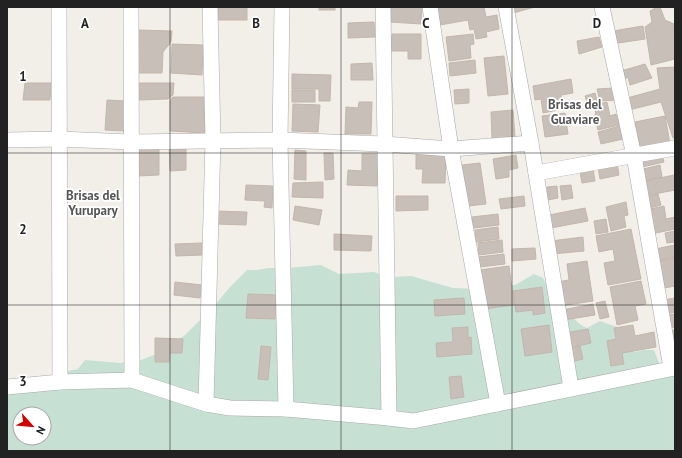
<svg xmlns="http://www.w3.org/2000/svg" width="682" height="458" font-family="'PT Sans',sans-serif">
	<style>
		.wetland { fill: #c6e0d4; fill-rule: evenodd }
		.building { fill: #c7bfb8; stroke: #c4b6ab }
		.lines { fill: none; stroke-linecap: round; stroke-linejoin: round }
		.street-casing { stroke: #a9a9a9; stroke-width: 16 }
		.street { stroke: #fff; stroke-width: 15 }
		.grid { fill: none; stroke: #222; stroke-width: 1; stroke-opacity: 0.55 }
		.labels { text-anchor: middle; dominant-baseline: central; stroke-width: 3.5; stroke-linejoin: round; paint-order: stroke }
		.neighbourhood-label { font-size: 13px; font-weight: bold; fill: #555; stroke: #fff }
		.grid-label { font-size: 13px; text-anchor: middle; font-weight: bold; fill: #222; stroke: #fff; stroke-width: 3.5; stroke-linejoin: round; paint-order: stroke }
	</style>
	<rect width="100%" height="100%" fill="#f2efe9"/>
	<path class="wetland" d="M321,265L339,274L374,272L389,277L411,276L453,288L479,289L515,285L534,274L543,278C549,291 555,292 563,303C570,313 575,323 587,328L600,321L617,327L628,346L635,352L643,350H654L659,363L666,371L675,370V451H7V391L67,371L78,369L85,360L121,363L131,359L141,360L164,351L173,342L184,336L196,324L208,313L231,286L247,270H257L268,268H288ZM20,414H44V438H20Z"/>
	<g class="building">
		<rect x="218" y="7" width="29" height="13"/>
		<rect x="319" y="7" width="16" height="3"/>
		<path d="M391,7H422L421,24L390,22Z"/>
		<path d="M437,7H484L486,17L497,15L499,29L486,32L487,37L476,39L474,29L470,30L468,20L440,25Z"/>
		<path d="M512,7H535L513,13Z"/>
		<path d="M657,7H660L665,20L674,24L675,30V59L651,65L645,27L652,22L650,11Z"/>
		<path d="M374,22L375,37L348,38V23Z"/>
		<path d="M643,26L645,39L612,44L607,32Z"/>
		<path d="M138,30L172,31L171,42L163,52L162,73H138Z"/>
		<path d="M392,34H421V59H408V51H391Z"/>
		<path d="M473,34L474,44L470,45L471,58L449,61L446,37Z"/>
		<path d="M599,37L602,47L579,54L577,41Z"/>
		<path d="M172,44L203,45L202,75L171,73Z"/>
		<path d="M504,56L508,94L488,96L484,58Z"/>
		<path d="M475,60L476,73L450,76L449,63Z"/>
		<path d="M372,63L373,80H351V64Z"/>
		<path d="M645,64L652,78L630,85L628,77L623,80L621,71Z"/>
		<path d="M675,67V138H673L661,102L629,110L627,98L660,89L657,68Z"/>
		<path d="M292,74L331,75L330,101H319V89H292Z"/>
		<path d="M571,79L573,93L561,95L563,109L543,113L541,99L535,100L533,86Z"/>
		<path d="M25,83H51L50,100H23Z"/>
		<path d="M138,83H174L173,95L168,99L139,100Z"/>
		<path d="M613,88L616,100L600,101L597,89Z"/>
		<path d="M469,89V103L455,104L454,90Z"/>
		<rect x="292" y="90" width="23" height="12"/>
		<path d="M595,93L598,103L588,105L585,96Z"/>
		<path d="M173,97H204L205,133L170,131V100Z"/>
		<path d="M107,100L125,101L124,131L105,130Z"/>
		<path d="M359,102H372L371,134H345L346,107L358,108Z"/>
		<path d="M607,102L610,116L616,114L619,125L598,130L594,115H596L594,105Z"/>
		<path d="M293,104L320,105L318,132L292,131Z"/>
		<path d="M513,110L515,137L492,139L491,112Z"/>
		<path d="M565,113L568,134L545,137L542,116Z"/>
		<path d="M665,116L670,144L640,150L635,122Z"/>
		<path d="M620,126L623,139L601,144L598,132Z"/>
		<path d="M186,143V170L170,171L169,144Z"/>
		<path d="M159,144V175L137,176V145Z"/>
		<path d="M295,150L306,151V180L294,179Z"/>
		<path d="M661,152L664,162L642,167L640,156Z"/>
		<path d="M324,153H333L334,179L325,180Z"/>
		<path d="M416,153H446L445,183H422L423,169H416Z"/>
		<path d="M362,154H378L377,186L347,185L348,170L362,171Z"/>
		<path d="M516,155L518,168L509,170V177L496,179L493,159Z"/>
		<path d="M480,163L486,204L468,206L462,165Z"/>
		<path d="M617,163L619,175L600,179L598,167Z"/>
		<path d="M660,165L662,177L641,181L639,170Z"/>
		<path d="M593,169L595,181L582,183L580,172Z"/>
		<path d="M674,175L675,190L644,196L641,182Z"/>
		<path d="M323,182V198L292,197L293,183Z"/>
		<path d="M246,185L273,186L272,208L264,207L265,201L245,200Z"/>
		<path d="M571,185L573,198L562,200L560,186Z"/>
		<path d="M557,186L558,198L548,200L547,187Z"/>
		<path d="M658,194L661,205L646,209L644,197Z"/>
		<path d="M396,196H428V210L396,211Z"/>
		<path d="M524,196L525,206L501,209L499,199Z"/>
		<path d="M626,202L628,215L624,216L626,227L611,231L606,207Z"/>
		<path d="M295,206L322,210L319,225L293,220Z"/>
		<path d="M664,206L666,219L675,217V229L651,234L646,210Z"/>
		<path d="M585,208L588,221L551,228L549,215Z"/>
		<path d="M216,211L247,212L246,225L216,224Z"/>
		<path d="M498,214L499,225L474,228L472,217Z"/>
		<path d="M606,219L608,232L596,234L594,221Z"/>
		<path d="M498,227L499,239L476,242L475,230Z"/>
		<path d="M631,229L641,279L608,285L604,263L615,261L613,249L599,252L596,236Z"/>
		<path d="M675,231V242L667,243L665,233Z"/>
		<path d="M334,234L372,236L371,251L334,250Z"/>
		<path d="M583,237L584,251L552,254L551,241Z"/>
		<path d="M502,240L503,252L479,255L478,243Z"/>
		<path d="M202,243V255L176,256L175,244Z"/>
		<path d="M675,245V257L657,261L655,249Z"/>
		<path d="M535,248L536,259L512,261V249Z"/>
		<path d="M504,254L505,264L480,267L478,257Z"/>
		<path d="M675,258V286L664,288L660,261Z"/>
		<path d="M587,261L593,301L560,306L557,282L569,280L567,264Z"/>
		<path d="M509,266L514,305L484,309L479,270Z"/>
		<path d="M641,281L646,304L635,306L638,320L617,325L610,287Z"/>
		<path d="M175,282L202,285L200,298L174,295Z"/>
		<path d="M542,287L545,313L533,315V310L516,312L513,291Z"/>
		<path d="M248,294L276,295L275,319L246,318Z"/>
		<path d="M464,298L465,314L435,316L434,300Z"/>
		<path d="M675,298V312L666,314L663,300Z"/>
		<path d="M605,301L609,317L600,319L596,303Z"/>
		<path d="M593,304L595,315L564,320L562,310Z"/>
		<path d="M675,314V327L669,328L667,315Z"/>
		<path d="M549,325L552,352L525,356L521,329Z"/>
		<path d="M633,325L635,336L654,332L656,347L622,353L624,364L611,366L607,341L616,339L614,328Z"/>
		<path d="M468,327V338L471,337L472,354L437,357L436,343L453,342L452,328Z"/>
		<path d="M588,329L591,343L568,348L565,333Z"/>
		<path d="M675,330V340H671L670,331Z"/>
		<path d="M155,338L183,339L182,353H170L169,362H155Z"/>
		<path d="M261,346L271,347L268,380L258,379Z"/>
		<path d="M580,346L583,359L571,362L568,349Z"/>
		<path d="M461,376L464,397L451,399L449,377Z"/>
	</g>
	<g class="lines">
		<defs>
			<g id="street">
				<path d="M59,7L60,382"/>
				<path d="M131,7L132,380"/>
				<path d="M282,7L280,140L286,409"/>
				<path d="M383,7L389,418"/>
				<path d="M430,7L451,149L498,404"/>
				<path d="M506,7L531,143L571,388"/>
				<path d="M602,7L634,156L671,368"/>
				<path d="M7,140L59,139L131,142L280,140L384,144L451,149L531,143"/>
				<path d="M536,173L675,148"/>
				<path d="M7,387L60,382L132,380L206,404L230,408L286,409L389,418L413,421L675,368"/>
				<path d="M206,404L213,140L210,7"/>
			</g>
		</defs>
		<use href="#street" class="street-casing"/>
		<use href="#street" class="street"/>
	</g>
	<path class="grid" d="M170,7V451M341,7V451M512,7V451M7,153H675M7,305H675"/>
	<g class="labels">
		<g class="neighbourhood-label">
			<text x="575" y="104">Brisas del<tspan x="575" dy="15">Guaviare</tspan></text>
			<text x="93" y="195">Brisas del<tspan x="93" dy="15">Yurupary</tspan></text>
		</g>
	</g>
	<g class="grid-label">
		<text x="85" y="28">A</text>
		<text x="256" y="28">B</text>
		<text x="426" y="28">C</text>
		<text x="597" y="28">D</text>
		<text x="23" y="81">1</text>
		<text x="23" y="234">2</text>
		<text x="23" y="386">3</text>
	</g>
	<rect width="682" height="458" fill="none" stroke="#222222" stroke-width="16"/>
	<g transform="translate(32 426) rotate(117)"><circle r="19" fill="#ffffff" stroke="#a7a7a7"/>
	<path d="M0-3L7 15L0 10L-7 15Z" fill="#d40000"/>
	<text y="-6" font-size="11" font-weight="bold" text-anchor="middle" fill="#222222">N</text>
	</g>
</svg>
